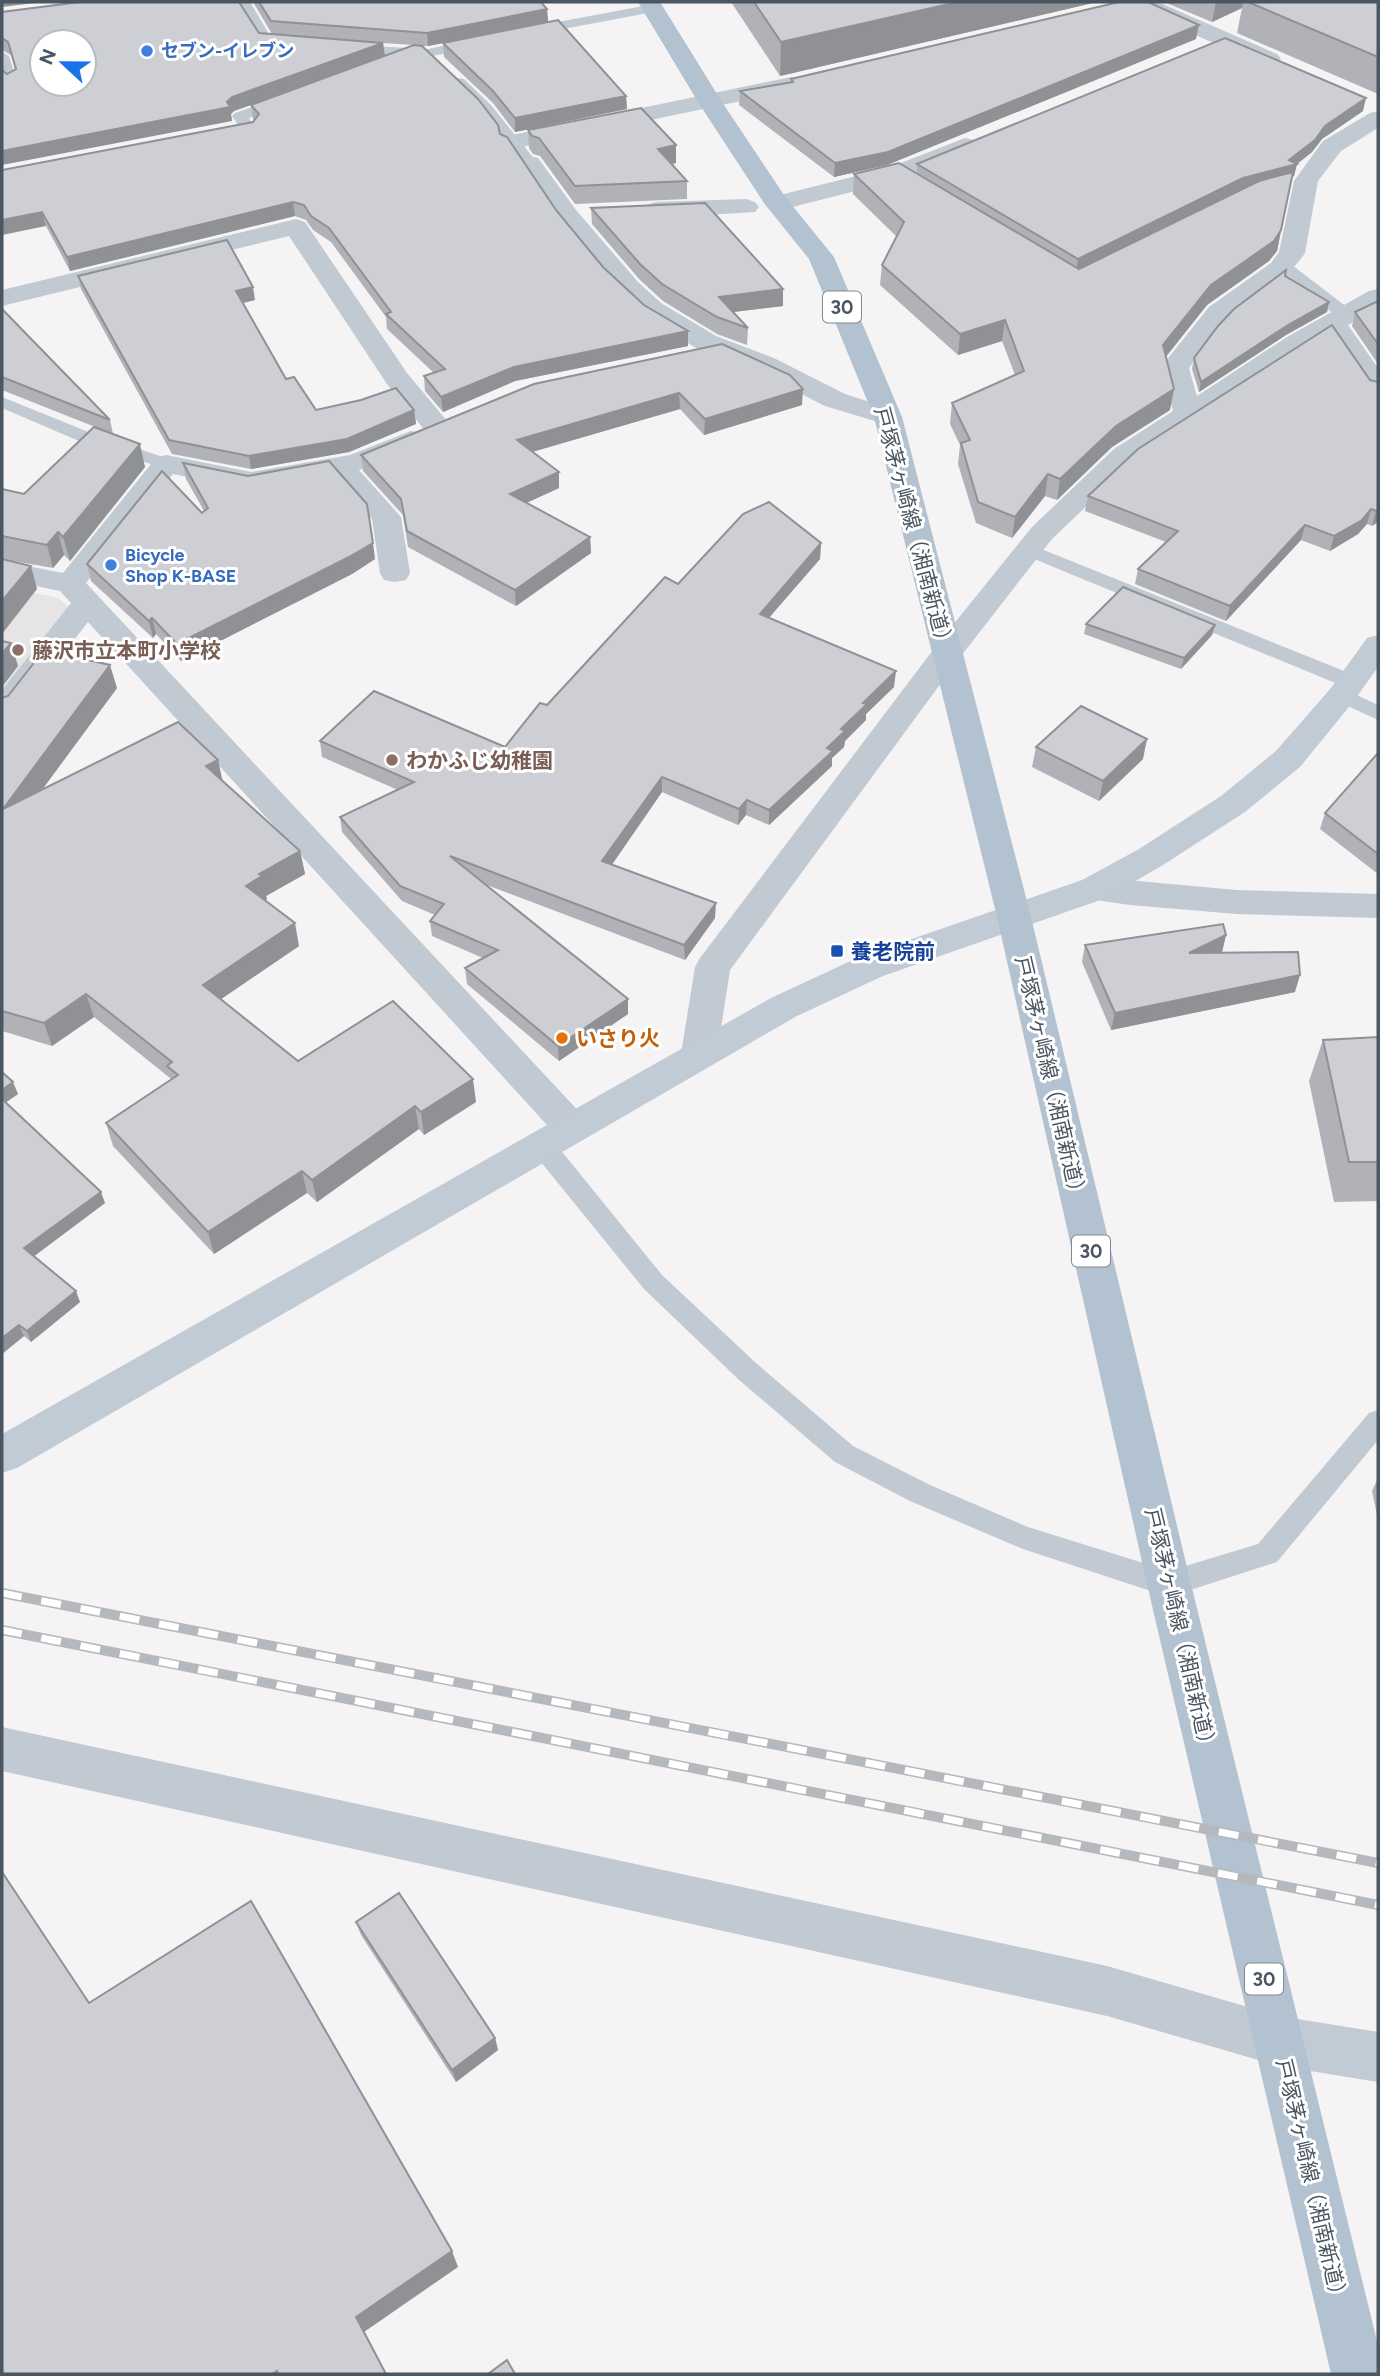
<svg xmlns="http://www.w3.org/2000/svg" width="1380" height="2376" font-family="Figtree,'Noto Sans JP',sans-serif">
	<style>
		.education { fill: #e6e4e5 }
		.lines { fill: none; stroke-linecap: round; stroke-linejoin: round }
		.lane { fill: #c1cad2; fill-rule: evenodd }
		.street { fill: #c1cad2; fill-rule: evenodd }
		.secondary { fill: #c1cbd6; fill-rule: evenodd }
		.primary { fill: #b3c2d1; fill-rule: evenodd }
		.rail-casing { stroke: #b5b8bd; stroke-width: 10 }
		.rail { stroke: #fff; stroke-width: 7; stroke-dasharray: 20; stroke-linecap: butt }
		.wall { fill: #b0b2b7; fill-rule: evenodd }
		.shaded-wall { fill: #909195 }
		.building { fill: #cdcfd5; stroke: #909195; stroke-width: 2; fill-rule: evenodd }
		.shop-dot { fill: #3f7fe0; stroke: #fff; stroke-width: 2.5 }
		.education-dot { fill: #8d6e63; stroke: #fff; stroke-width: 2.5 }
		.transit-dot { fill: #1a4fb4; stroke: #fff; stroke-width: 2.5 }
		.food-dot { fill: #e8710a; stroke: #fff; stroke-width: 2.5 }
		.labels { text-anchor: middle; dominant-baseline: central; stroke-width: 6; stroke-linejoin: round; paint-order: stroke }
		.far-shop-label { font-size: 18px; font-weight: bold; fill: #366cbe; stroke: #fff; text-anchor: start }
		.shield { fill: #fff; stroke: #808990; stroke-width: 2 }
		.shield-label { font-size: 19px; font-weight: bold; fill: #4a5661 }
		.street-label { font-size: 21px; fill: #4a5661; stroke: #fff }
		.education-label { font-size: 21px; font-weight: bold; fill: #785e54; stroke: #fff; text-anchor: start }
		.transit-label { font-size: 21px; font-weight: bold; fill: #164399; stroke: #fff; text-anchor: start }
		.food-label { font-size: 21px; font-weight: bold; fill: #c56008; stroke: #fff; text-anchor: start }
	</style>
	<rect width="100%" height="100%" fill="#f5f3f3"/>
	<path class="education" d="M2,586L58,598L69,607L2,694Z"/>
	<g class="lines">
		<g class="lane">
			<path d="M236,2H250L271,37L295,41L297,44L295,47L261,44Z"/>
			<path d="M654,4L659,5V11L531,35L524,31L531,27Z"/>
			<path d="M474,39L481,43L479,46L428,57L351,53L344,49L351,45L428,49Z"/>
			<path d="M2,52L9,56L17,81L15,84L10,85L3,81Z"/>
			<path d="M459,78L464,79L491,105L535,160L537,163L535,166H523L481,111L454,85L452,82L454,79Z"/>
			<path d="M283,96L291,101L288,104L249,118L255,128L252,131H242L232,116L235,113Z"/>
			<path d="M1282,260L1288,262L1352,311L1354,315L1352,319H1340L1276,268L1274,265Z"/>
			<path d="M2,397L91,433L172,460L175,464L166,469L79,441L2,408Z"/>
			<path d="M1029,544L1359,677L1362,682L1359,687H1345L1022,554L1020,550L1022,546Z"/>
			<path d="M1342,688L1378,705V720L1335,700L1332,695L1335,690Z"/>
			<path d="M541,1135L550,1137L662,1275L756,1363L853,1446L930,1485L1028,1527L1169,1571L1258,1544L1369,1413L1378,1410V1440L1277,1562L1169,1597L1023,1549L910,1501L835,1462L738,1379L644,1289L532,1151L529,1144L532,1137Z"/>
		</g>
		<g class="street">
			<path d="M1129,2H1158L1277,54L1281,59L1277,64H1261L1132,7Z"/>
			<path d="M791,77L799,79L803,84L799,89L512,149L503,147L500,142L503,137L512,135Z"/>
			<path d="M1378,111V128L1341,151L1318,181L1305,253C1286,281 1256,296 1230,317C1214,330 1202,351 1189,368L1197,396L1287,337L1369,291L1378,289V308L1348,325L1378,368V395L1368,393L1329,336L1134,461L1052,539L958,660L730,970L717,1054L712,1064L699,1068L686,1064L681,1054L695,967L700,958L936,646L1032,527L1114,449L1173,411L1161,367L1209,307L1271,263L1279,252L1294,181L1323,141L1370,113Z"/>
			<path d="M965,138L974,140L977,145L974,150L906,178L777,211L768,208L764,203L768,198L888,168Z"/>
			<path d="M529,156L538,158L576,210L638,282L661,303L716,336L774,358L845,394L898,411L902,417L898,423L888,425L825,406L754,370L696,348L643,315L620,294L558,220L520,168L517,163L520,158Z"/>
			<path d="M746,199L755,202L759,207L755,212L656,218L647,215L643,210L647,205L656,202Z"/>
			<path d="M296,219L305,222L407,373L447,421L451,427L447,433L437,435L427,433L387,384L289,236L2,306V290Z"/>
			<path d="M411,431L421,433L425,439L421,445L359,470L401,517L410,573L406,580L395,582L384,580L380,573L372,519L332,475L251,490L173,474L86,583L584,1117L590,1127L584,1137L571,1142L558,1137L88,622L13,718L2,721V690L71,603L60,591L2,579V561L63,573L156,458L166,455L251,472L350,455Z"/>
			<path d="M1094,877L1236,890L1378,894V918L1236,914L1130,905L1082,898L1077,889L1082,880Z"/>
			<path d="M2,1727L1107,1966L1279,2016L1297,2023L1304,2041L1297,2059L1279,2066L1107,2016L2,1771Z"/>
		</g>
		<g class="secondary">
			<path d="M1378,635V667L1353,702L1300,767L1245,812L1163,865L1106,898L883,976L797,1016L17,1468L2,1473V1434L771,998L857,958L1082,880L1139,849L1221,796L1276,751L1331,688L1367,638Z"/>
			<path d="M1279,2016L1378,2032V2082L1279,2066L1261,2059L1254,2041L1261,2023Z"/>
		</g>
		<path class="primary" d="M638,2H660L722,102L786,198L834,257L902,417L1031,917L1191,1584L1378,2345V2374H1331L1147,1584L997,917L874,417L809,259L764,203L698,102Z"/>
		<defs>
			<g id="rail">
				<path d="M2,1593L1378,1863"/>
				<path d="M2,1630L1378,1905"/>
			</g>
		</defs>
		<use href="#rail" class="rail-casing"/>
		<use href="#rail" class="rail"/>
	</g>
	<g class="wall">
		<path d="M253,2H541L547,9L548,22L626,96L627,109L515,132L493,103L444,57L443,43L428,46H422L500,134L556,210L603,267L688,346L515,381L443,412L425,391L424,376L434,373L387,329L386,317L331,242L313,230L306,220L295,216L70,271L46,226L2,170L253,122L254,121L253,119L251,105L322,79L234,111L231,114L232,121L7,74L15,69L11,55L2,50V12L272,34ZM383,43L413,45L385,56Z"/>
		<path d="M731,2H1097L780,76Z"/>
		<path d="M1164,2H1378V94L1237,33L1242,8L1212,22Z"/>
		<path d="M1196,39L887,165L834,177L739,105L740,91L791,82V79Z"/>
		<path d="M1363,111L1322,139L1312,152L1297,164L1294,176L1292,177L1277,251L1269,261L1207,305L1166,357L1170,410L1112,447L1057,500L1045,496L1012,538L976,523L958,464L960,445L950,424L952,403L1015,375L1002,341L958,355L880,285L882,265L897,237L853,194L854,174L917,173V164Z"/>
		<path d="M528,130L676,145V163L672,164L687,181V199L575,204L540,156L533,154L529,148Z"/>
		<path d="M591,208L783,289V306L732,312L748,328L747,345L717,334L663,301L640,280L592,224Z"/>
		<path d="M78,276L255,300L243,303L286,379L316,410H414L416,424L349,452L251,469L172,454L81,289Z"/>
		<path d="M1285,276L1329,302L1327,312L1286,335L1199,392L1192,369L1194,358Z"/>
		<path d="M1378,301V364L1352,326L1355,312Z"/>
		<path d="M2,309L110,420L113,434L2,390Z"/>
		<path d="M722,344L802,405L704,435L680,409L532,452L559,488L526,503L590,537L591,553L516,606L408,547L403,515L363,471L361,455Z"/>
		<path d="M1370,380L1378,522L1372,526L1367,524L1358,534L1330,551L1301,540L1226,621L1135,584L1138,569L1166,542L1085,511L1088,496Z"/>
		<path d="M183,463L375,559L352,574L181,661L156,634L153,638L91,581L87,564L204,511L186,479Z"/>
		<path d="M145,467L70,561L64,555L53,568L2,559V489L24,494Z"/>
		<path d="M821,543L820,559L769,618L894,687L866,714V720L845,741L844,747L832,758V766L769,825L746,815L738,825L662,792L612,865L715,918L685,960L484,884L628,999V1014L559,1061L467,984L465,968L483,958L432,936L430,921L435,915L402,901L342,832L340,817L398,790L322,757L320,741L505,747L547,705L678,584Z"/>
		<path d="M1086,624L1215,625L1212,635L1181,669L1084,634Z"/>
		<path d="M117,688L42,790L218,760L222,781L300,851L305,874L266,896L267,899L265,900L299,946L221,999L298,1061L476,1102L424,1135L419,1129L317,1202L307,1193L214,1254L113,1146L106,1123L171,1079L170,1078L94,1017L52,1046L2,1031V698Z"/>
		<path d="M1036,747L1143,759L1099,801L1032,767Z"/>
		<path d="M1378,753V874L1320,829L1325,813Z"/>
		<path d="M1226,935L1222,952L1219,953L1295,992L1111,1030L1082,962L1085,945Z"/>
		<path d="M1378,1037V1201L1334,1202L1309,1081L1323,1040Z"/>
		<path d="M2,1072L18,1094L5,1103L105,1203L34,1256L80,1302L31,1342L24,1336L2,1354Z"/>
		<path d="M1378,1478V1520L1372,1491Z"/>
		<path d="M356,1922L495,2038L498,2050L456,2082L361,1935Z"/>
	</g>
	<g class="shaded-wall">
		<path d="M2,2H43L2,7Z"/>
		<path d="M958,2H1097L780,76L781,42Z"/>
		<path d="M1216,2H1243L1242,8L1212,22Z"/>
		<path d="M547,9L548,22L428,46L427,33Z"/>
		<path d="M1199,25L1196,39L887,165L834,177L835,163Z"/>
		<path d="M383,43L385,57L234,111L231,114L232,121L2,165V151L227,102L232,97Z"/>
		<path d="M626,96L627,109L515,132V118Z"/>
		<path d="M1366,98L1363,111L1322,139L1312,152L1297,164L1294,176L1241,191L1076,272L1078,259L1243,178L1289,160L1325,126Z"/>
		<path d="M676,145V163L658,167V149Z"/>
		<path d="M293,202L295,216L70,271L67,257Z"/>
		<path d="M42,212L46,226L2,235V220Z"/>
		<path d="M1281,230L1277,251L1269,261L1207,305L1159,365L1163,345L1211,285Z"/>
		<path d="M253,287L255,300L238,304L236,291Z"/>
		<path d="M783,289V306L718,314L719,297Z"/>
		<path d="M1329,302L1327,312L1286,335L1199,392L1201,382L1288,325Z"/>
		<path d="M1005,320L1002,341L958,355L960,334Z"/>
		<path d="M688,331V346L515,381L443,412L441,397L514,367Z"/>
		<path d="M803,389L802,405L704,435L705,419Z"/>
		<path d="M1174,389L1170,410L1112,447L1057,500L1060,479L1116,426Z"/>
		<path d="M679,393L680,409L518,456L517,440Z"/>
		<path d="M414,410L416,424L349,452L251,469L249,456Z"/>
		<path d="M140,444L145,467L70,561L63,537Z"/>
		<path d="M559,472V488L511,510L510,494Z"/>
		<path d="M1048,474L1045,496L1012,538L1015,517Z"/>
		<path d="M1371,509L1367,524L1358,534L1330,551L1334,536Z"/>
		<path d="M1378,510V522L1372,526L1376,511Z"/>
		<path d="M1305,525L1301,540L1226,621L1230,606Z"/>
		<path d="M58,532L64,555L53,568L47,545Z"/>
		<path d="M590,537L591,553L516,606L515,590Z"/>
		<path d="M373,543L375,559L352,574L181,661L177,644Z"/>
		<path d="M821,543L820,559L759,629L760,614Z"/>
		<path d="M31,566L37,589L2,634V601Z"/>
		<path d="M152,618L156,634L153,638L149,621Z"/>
		<path d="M1215,625L1212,635L1181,669L1184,658Z"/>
		<path d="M11,643L18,666L2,687V654Z"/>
		<path d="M110,665L117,688L10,833L3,809Z"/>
		<path d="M896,671L894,687L866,714V720L845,741L844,747L832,758V766L769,825V810L827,748L863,703Z"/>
		<path d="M1147,739L1143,759L1099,801L1103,781Z"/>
		<path d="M218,760L223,783L206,766Z"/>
		<path d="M662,777V792L603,877L602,861Z"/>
		<path d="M747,800L746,815L738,825L739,809Z"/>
		<path d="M300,851L305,874L266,896L267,899L251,909L246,886L259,874Z"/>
		<path d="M716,903L715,918L685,960L684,945Z"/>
		<path d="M295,923L299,946L208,1008L203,985Z"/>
		<path d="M1226,935L1222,952L1185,970L1189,953Z"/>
		<path d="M1300,975L1295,992L1111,1030L1115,1013Z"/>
		<path d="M86,994L94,1017L52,1046L44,1023Z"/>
		<path d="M628,999V1014L559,1061L558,1046Z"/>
		<path d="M473,1079L476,1102L424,1135L421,1112Z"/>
		<path d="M13,1082L18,1094L2,1105V1090Z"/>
		<path d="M415,1106L419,1129L317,1202L312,1180Z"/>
		<path d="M302,1171L307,1193L214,1254L208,1232Z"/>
		<path d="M101,1192L105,1203L29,1260L24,1248Z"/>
		<path d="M76,1291L80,1302L31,1342L27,1331Z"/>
		<path d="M19,1325L24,1336L2,1354V1338Z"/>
		<path d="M495,2038L498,2050L456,2082L452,2070Z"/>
		<path d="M452,2251L458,2267L364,2332L356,2317Z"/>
	</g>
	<g class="building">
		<path d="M80,2H239L259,33L383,43L232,97L227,102L230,107L2,151V70L7,74L16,69L8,42L2,38V12ZM42,42H84V84H42Z"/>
		<path d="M259,2H541L547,9L427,33L271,21Z"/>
		<path d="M754,2H958L781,42Z"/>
		<path d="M1119,2H1148L1199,25L888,152L835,163L740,91L793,82L791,79Z"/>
		<path d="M1248,2H1378V57Z"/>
		<path d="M558,20L626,96L515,118L492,90L443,43Z"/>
		<path d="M1225,38L1366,98L1325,126L1315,140L1289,160L1297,164L1243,178L1078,259L917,164Z"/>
		<path d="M414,45L422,46L478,99L498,125L500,134L507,137L556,210L603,267L644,305L688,331L514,367L441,397L424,376L445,369L386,314L391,312L329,228L311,216L304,205L293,202L67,257L42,212L2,220V170L253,122L259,114L251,105Z"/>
		<path d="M641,108L676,145L658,149L687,181L575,186L539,138L532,136L528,130Z"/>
		<path d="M899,163L1079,269L1259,181L1293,172L1281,230L1274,241L1211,285L1163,345L1174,389L1116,426L1060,479L1048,474L1015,517L978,502L961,443L970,440L952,403L1024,371L1005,320L960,334L882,265L904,222L854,174Z"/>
		<path d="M705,203L783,289L719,297L748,328L717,317L662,284L640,264L591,208Z"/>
		<path d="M227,240L253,287L236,291L286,379L294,377L316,410L361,400L396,388L414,410L347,439L249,456L169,440L78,276Z"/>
		<path d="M1286,270L1285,276L1329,302L1288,325L1201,382L1194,358L1218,326L1234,309Z"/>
		<path d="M1378,301V344L1355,312Z"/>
		<path d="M2,309L110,420L2,377Z"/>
		<path d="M1332,325L1370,380L1378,382V510L1376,511L1371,509L1362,520L1334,536L1305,525L1230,606L1138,569L1178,531L1088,496L1138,449Z"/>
		<path d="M722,344L790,375L803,389L705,419L679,393L517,440L559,472L510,494L590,537L515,590L407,531L401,499L361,455L534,384Z"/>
		<path d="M94,427L140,444L63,537L58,532L47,545L2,536V489L24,494Z"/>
		<path d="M329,461L367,504L373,543L349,557L177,644L152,618L149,621L87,564L162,471L202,513L208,508L183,463L248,476Z"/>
		<path d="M769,502L821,543L760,614L896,671L863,703L867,704L841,729L845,731L827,748L833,751L769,810L747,800L739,809L662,777L602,861L716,903L684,945L450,856L628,999L558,1046L465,968L498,950L430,921L444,904L400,886L340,817L414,782L320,741L374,691L505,747L540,703L547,705L665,577L678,584L743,514Z"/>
		<path d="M2,559L31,566L2,601Z"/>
		<path d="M1123,587L1215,625L1184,658L1086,624Z"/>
		<path d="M2,641L11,643L2,654Z"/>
		<path d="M44,650L110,665L3,809L178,722L218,760L206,766L300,851L259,874L262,876L246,886L295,923L203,985L298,1061L393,1001L473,1079L421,1112L415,1106L312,1180L302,1171L208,1232L106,1123L178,1075L167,1066L172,1062L86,994L44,1023L2,1011V698L8,696Z"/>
		<path d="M1081,706L1147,739L1103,781L1036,747Z"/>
		<path d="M1378,753V854L1325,813Z"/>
		<path d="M1223,924L1226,935L1189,953L1298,952L1300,975L1115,1013L1085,945Z"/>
		<path d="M1378,1037V1162H1349L1323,1040Z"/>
		<path d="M2,1072L13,1082L2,1090Z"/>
		<path d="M2,1099L101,1192L24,1248L76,1291L27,1331L19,1325L2,1338Z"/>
		<path d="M2,1872L89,2003L251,1901L452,2251L356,2317L386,2374H278L277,2371L272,2374H2Z"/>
		<path d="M399,1893L495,2038L452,2070L356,1922Z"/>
		<path d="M507,2360L515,2374H488Z"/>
	</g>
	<g class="shop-dot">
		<circle cx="147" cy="51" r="7"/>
		<circle cx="111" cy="565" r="7"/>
	</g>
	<g class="education-dot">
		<circle cx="18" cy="650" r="7"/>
		<circle cx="392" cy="760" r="7"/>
	</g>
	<rect class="transit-dot" x="830" y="944" width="14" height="14" rx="3.5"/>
	<circle class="food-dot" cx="562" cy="1038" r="7"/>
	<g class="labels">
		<g class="far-shop-label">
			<text x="161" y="51">セブン-イレブン</text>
			<text x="125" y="555">Bicycle<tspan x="125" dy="21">Shop K-BASE</tspan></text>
		</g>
		<g class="shield">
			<rect x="823" y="291.5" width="38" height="31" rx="5"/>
			<rect x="1072" y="1235.5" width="38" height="31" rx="5"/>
			<rect x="1245" y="1963.5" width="38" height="31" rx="5"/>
		</g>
		<g class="shield-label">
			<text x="842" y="307">30</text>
			<text x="1091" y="1251">30</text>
			<text x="1264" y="1979">30</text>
		</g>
		<g class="street-label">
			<text transform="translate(914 529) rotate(75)">戸塚茅ヶ崎線（湘南新道）</text>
			<text transform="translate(1051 1079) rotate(77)">戸塚茅ヶ崎線（湘南新道）</text>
			<text transform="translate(1181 1631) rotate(77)">戸塚茅ヶ崎線（湘南新道）</text>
			<text transform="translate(1312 2182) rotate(77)">戸塚茅ヶ崎線（湘南新道）</text>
		</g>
		<g class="education-label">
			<text x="32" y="650">藤沢市立本町小学校</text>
			<text x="406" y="760">わかふじ幼稚園</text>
		</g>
		<g class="transit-label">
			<text x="851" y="951">養老院前</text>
		</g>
		<g class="food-label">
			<text x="576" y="1038">いさり火</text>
		</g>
	</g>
	<rect width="1380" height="2376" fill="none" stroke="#4a5661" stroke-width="7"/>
	<g transform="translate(63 63) rotate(292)"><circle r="33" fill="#ffffff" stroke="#b7bbc0" stroke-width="2"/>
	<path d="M0-5L12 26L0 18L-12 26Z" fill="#1a73e8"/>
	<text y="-10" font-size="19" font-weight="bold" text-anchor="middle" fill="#4a5661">N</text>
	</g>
</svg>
